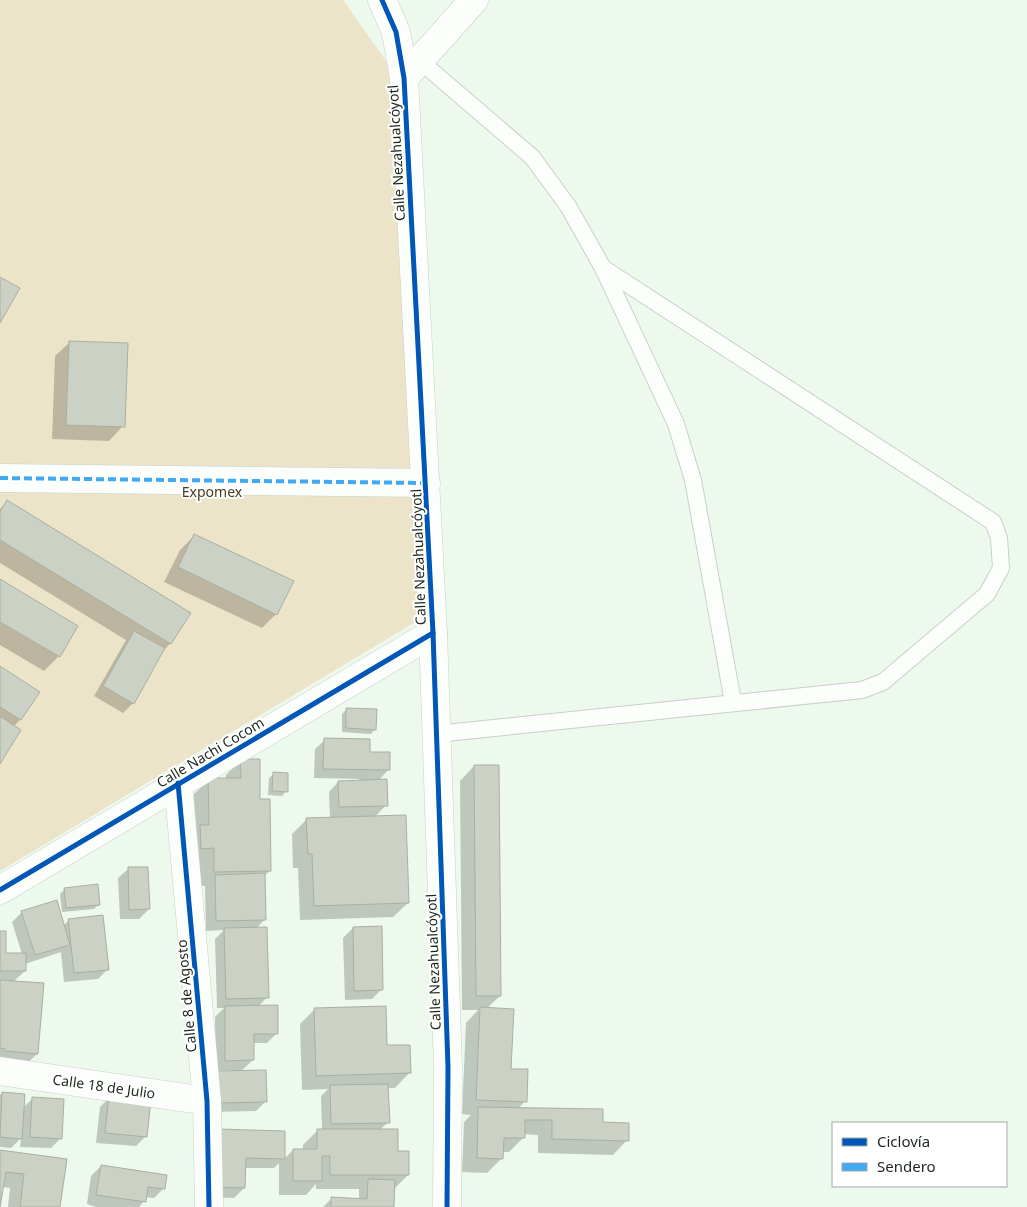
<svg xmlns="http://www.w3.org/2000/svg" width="1027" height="1207" font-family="'Noto Sans',sans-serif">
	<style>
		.green { fill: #ece4c8 }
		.shadow { fill: #0003 }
		.building { fill: #cbd1c4; stroke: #a9afa3 }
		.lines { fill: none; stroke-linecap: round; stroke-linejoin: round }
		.lane-casing { stroke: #c7d1c7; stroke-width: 18 }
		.street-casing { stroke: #c7d1c7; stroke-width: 29 }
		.secondary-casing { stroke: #c7d1c7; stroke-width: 29 }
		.lane { stroke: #fcfefc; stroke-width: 16 }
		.street { stroke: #fcfefc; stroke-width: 28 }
		.secondary { stroke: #fcfefc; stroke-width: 28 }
		.quiet { stroke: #3fa9f5; stroke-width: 4; stroke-dasharray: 8 4; stroke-linecap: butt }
		.cycleway-casing { stroke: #fff; stroke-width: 8 }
		.cycleway { stroke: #0057b8; stroke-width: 5 }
		.labels { text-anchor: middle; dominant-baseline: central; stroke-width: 4; stroke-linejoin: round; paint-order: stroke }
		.street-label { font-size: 14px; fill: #1c261c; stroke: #fff }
		.park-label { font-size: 14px; fill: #4b3b1c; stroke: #fff }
	</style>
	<rect width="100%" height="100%" fill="#edf9ec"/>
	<path class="green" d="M0,0H343L398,78L432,612L0,871Z"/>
	<g class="shadow">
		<path d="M70,342L123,426L109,441L52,439L55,356Z"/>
		<path d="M8,501L189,613L170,644L162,652L133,703L123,713L94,696L126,640L0,563V509Z"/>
		<path d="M195,535L276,614L262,628L164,582L180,550Z"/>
		<path d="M0,581L59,656L44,671L0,645Z"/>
		<path d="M0,668L20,720L14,726L0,761Z"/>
		<path d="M347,709L375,729L371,734L342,732V714Z"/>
		<path d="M325,740L369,753L389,769L378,781L386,805L375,817L408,903L393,917L300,920L298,868H293L292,834L307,819L330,818L329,792L338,782L359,781V779L314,778L315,749Z"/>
		<path d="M241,760L259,801L270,871L264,876L265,919L256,929L267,997L258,1007L277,1033L267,1043H253V1060L240,1072L266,1101L256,1111L209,1112L231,1072V1070H216L215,1017L224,1008H217L215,939L224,930L206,931L205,886H200V862L186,863L195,831L194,794L209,780L226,779V775Z"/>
		<path d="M474,766L500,996L486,1009L510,1070L525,1101L518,1109L602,1123L627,1140L613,1155L538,1153V1135L523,1134V1138L509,1152H502V1158L487,1173L462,1172L464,1122L471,1115L462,1114L466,1023L478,1010H462L460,781Z"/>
		<path d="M274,774L286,791L282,796L268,795L269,778Z"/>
		<path d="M128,869L149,909L139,919H120L118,878Z"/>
		<path d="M65,889L99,904L94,909L62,912L60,894Z"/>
		<path d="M22,912L63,926L69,920L108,969L98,979L64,982L61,952L25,964V971L13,982L37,1054L22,1068L0,1065V932L5,954H22L12,922Z"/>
		<path d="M353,928L382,989L372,999L345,1000L343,938Z"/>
		<path d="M315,1009L386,1047L409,1073L395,1088H387L388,1122L380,1130L397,1152L408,1175L393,1190L392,1207H323L332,1198L359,1199V1189H316V1184L306,1195H279V1163L274,1168H245L244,1188L234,1198L207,1197L209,1140L284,1132L283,1160L293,1150H303V1145L318,1130H322L321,1096L328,1089L302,1090L300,1024Z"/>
		<path d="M2,1093L23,1108L33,1098L60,1139L51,1148L20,1147L21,1138L11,1148L0,1147V1095Z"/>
		<path d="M110,1097L146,1136L136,1146L96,1143L100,1107Z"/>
		<path d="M0,1151L59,1207H8L10,1188L3,1187L0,1206Z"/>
		<path d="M101,1166L164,1188L154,1198L145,1197L144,1201L139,1207H96L87,1204L91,1176Z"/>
	</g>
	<g class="building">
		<path d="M0,277L20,288L0,323Z"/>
		<path d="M69,341L128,343L125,427L66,425Z"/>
		<path d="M7,500L191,613L171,644L0,540V512Z"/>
		<path d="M194,534L294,581L277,615L178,567Z"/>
		<path d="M0,579L78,626L60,657L0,622Z"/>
		<path d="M134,631L165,648L134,704L103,686Z"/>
		<path d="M0,666L40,692L21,720L0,707Z"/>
		<path d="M346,708L377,709L376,730L346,728Z"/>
		<path d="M0,716L21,730L0,764Z"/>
		<path d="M324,738L370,739V752H390V770L323,769Z"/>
		<path d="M240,759H260V799H270L271,871L214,872V848L201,849L200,825H209L208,778H241Z"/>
		<path d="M474,765H499L501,996H476Z"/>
		<path d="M273,772L288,773V792L272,791Z"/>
		<path d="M387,779L388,806L339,807L338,781Z"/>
		<path d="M406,815L409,903L314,906L312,854H308L306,818Z"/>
		<path d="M128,867H148L150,909L129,910Z"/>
		<path d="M265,873L266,920L216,921L215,875Z"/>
		<path d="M98,884L100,905L66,908L64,888Z"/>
		<path d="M57,900L70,945L35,955L21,911Z"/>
		<path d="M103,915L109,970L74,973L68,919Z"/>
		<path d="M382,926L383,990L354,991L353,927Z"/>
		<path d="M267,927L269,998L226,999L224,928Z"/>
		<path d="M0,931H6V953H26V971H0Z"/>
		<path d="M0,980L44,983L38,1054L5,1051V1049L0,1048Z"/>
		<path d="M278,1005V1034H254V1060L225,1061V1006Z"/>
		<path d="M386,1006L387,1045H410L411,1073L316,1076L314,1008Z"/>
		<path d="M480,1007L514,1009L511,1069H528L527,1102L476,1100Z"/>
		<path d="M266,1070L267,1102L218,1103L217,1071Z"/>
		<path d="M388,1084L390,1123L331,1124L330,1085Z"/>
		<path d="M2,1092L25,1094L22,1139L0,1137Z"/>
		<path d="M109,1096L151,1100L147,1137L105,1133Z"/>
		<path d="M32,1097L64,1099L62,1139L30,1137Z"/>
		<path d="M478,1107L603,1109V1122L629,1123V1141L552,1139V1120H525V1138H504L503,1159L477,1158Z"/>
		<path d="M218,1129L285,1131V1159L246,1158L245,1188L217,1187Z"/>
		<path d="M317,1129H398V1151H409V1175H330V1156H322V1181H293V1149H317Z"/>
		<path d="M0,1150L67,1159L60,1207H20L24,1174L6,1172L0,1207Z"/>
		<path d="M101,1165L167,1175L165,1189L148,1187L146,1202L96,1195Z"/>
		<path d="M368,1179L395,1180L394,1207H331V1197L367,1199Z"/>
	</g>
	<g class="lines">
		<defs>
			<g id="lane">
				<path d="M420,61L532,157L568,206L603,268L993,522L999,538L1001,568L987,594L883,682L862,690L436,734"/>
				<path d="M603,268L676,424L693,480L733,702"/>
			</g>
			<g id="street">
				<path d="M404,78L474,0"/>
				<path d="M0,478L426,483"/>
				<path d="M178,783L207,1101L209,1207"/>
				<path d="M0,890L433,633"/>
				<path d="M0,1071L207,1101"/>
			</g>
			<path id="secondary" d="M382,0L396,32L404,78L433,633L448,1067L447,1207"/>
		</defs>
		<use href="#lane" class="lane-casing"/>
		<use href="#street" class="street-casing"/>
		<use href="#secondary" class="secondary-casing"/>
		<use href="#lane" class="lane"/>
		<use href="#street" class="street"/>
		<use href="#secondary" class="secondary"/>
		<path class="quiet" d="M0,478L426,483"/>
		<defs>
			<g id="cycleway">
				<path d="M382,0L396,32L404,78L433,633L448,1067L447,1207"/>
				<path d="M178,783L207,1101L209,1207"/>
				<path d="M0,890L433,633"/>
			</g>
		</defs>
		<use href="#cycleway" class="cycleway-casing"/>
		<use href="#cycleway" class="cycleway"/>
	</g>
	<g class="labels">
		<g class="street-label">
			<text transform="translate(396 153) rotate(-93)">Calle Nezahualcóyotl</text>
			<text transform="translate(418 557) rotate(-92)">Calle Nezahualcóyotl</text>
			<text transform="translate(210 752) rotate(-31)">Calle Nachi Cocom</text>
			<text transform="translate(433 962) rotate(-92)">Calle Nezahualcóyotl</text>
			<text transform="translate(186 996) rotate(-95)">Calle 8 de Agosto</text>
			<text transform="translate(104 1086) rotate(8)">Calle 18 de Julio</text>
		</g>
		<g class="park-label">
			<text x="212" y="491">Expomex</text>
		</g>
	</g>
	<rect x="832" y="1122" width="175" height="65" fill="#ffffff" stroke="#a4a8a4"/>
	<rect x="842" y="1138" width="25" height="8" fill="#0057b8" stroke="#a4a8a4"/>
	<text x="877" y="1147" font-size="15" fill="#1c261c">Ciclovía</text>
	<rect x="842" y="1163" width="25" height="8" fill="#3fa9f5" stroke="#a4a8a4"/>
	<text x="877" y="1172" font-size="15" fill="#1c261c">Sendero</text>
</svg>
